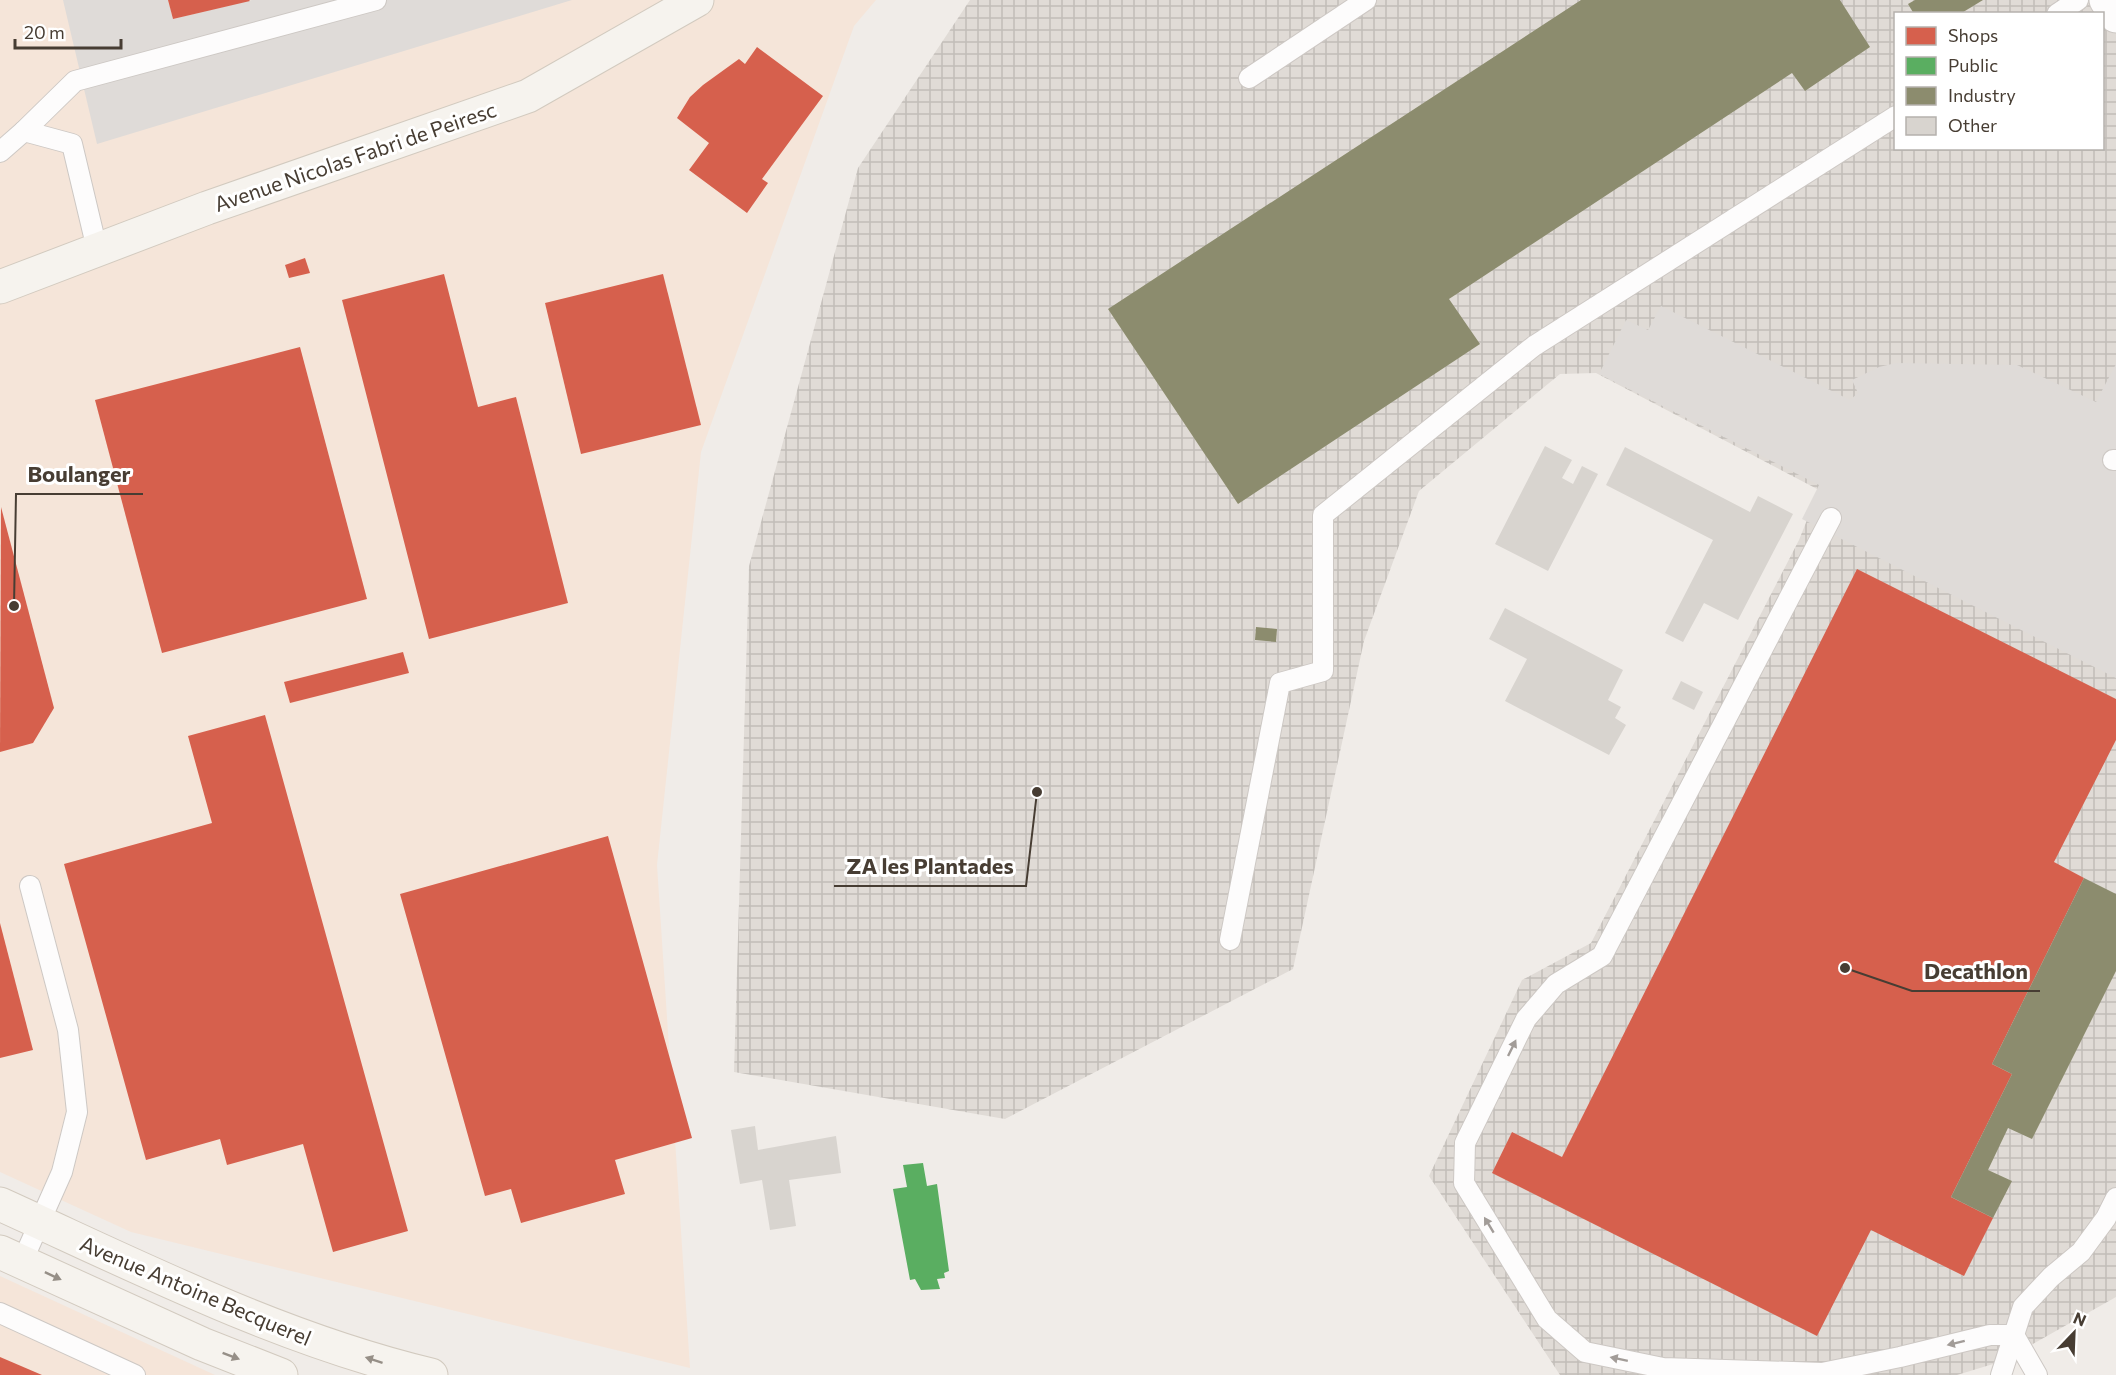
<svg xmlns="http://www.w3.org/2000/svg" width="2116" height="1375" font-family="Commissioner,sans-serif">
	<style>
		.commercial { fill: #f5e5d9 }
		.industrial { fill: url(#industrial-grid); fill-rule: evenodd }
		.parking { fill: #dfdbd8 }
		.shops { fill: #d6604d }
		.public { fill: #5aae61 }
		.industry { fill: #8c8c6e }
		.building { fill: #d8d4cf }
		.lines { fill: none; stroke-linecap: round; stroke-linejoin: round }
		.lane-casing { stroke: #cdc8c4; stroke-width: 22 }
		.street-casing { stroke: #cdc8c4; stroke-width: 35 }
		.secondary-casing { stroke: #d2cabf; stroke-width: 35 }
		.lane { stroke: #fdfcfc; stroke-width: 20 }
		.street { stroke: #fdfcfc; stroke-width: 33 }
		.secondary { stroke: #f6f3ee; stroke-width: 33 }
		.oneway { fill: #a29c98 }
		.oneway2 { fill: #968f87 }
		.labels { text-anchor: middle; dominant-baseline: central; stroke-width: 6; stroke-linejoin: round; paint-order: stroke }
		.street-label { font-size: 21px; fill: #473d33; stroke: #fff }
		.leader { fill: none; stroke: #473d33; stroke-width: 2 }
		.callout-dot { fill: #473d33; stroke: #fff; stroke-width: 2 }
		.callout-label { font-size: 22px; text-anchor: middle; font-weight: bold; fill: #473d33; stroke: #fff; stroke-width: 6; stroke-linejoin: round; paint-order: stroke }
	</style>
	<defs>
		<pattern id="industrial-grid" width="8" height="8" patternUnits="userSpaceOnUse" patternTransform="scale(1.5)"><rect width="8" height="8" fill="#e0dbd6"/><path d="M0 4h8M4 0v8" fill="none" stroke="#c2bdb8"/></pattern>
	</defs>
	<rect width="100%" height="100%" fill="#f0ece8"/>
	<g class="commercial">
		<path d="M0,0H876L854,26L701,452L657,865L690,1368L131,1232L0,1172Z"/>
		<path d="M0,1276L215,1375H0Z"/>
	</g>
	<path class="industrial" d="M970,0H2116V1297L2003,1361L1957,1375H1560L1429,1176L1522,980L1591,943L1799,540L1819,490L1596,373L1560,374L1419,491L1364,641L1293,969L1005,1119L734,1072L749,566L858,168ZM1896,14H2102V148H1896Z"/>
	<g class="parking">
		<path d="M63,0H168L173,19L252,0H572L97,144Z"/>
		<path d="M1661,306L1850,400L1858,393L1852,380L1879,367L1896,363L2017,365L2096,402L2116,364V678L1802,519L1819,485L1599,374L1626,320L1648,330Z"/>
	</g>
	<g class="shops">
		<path d="M168,0H249L250,1L173,19Z"/>
		<path d="M757,47L823,96L762,179L768,183L747,213L689,170L709,143L677,118L690,97L703,85L739,59L745,64Z"/>
		<path d="M305,258L310,273L289,278L285,265Z"/>
		<path d="M444,274L478,407L516,397L568,603L429,639L342,300Z"/>
		<path d="M663,274L701,425L581,454L545,303Z"/>
		<path d="M300,347L367,599L162,653L95,400Z"/>
		<path d="M1,507L54,708L33,743L0,752Z"/>
		<path d="M1857,569L2116,699V740L2054,862L2084,878L1992,1064L2012,1074L1951,1197L1993,1218L1964,1276L1871,1230L1817,1336L1492,1173L1512,1132L1562,1157Z"/>
		<path d="M403,652L409,673L290,703L284,682Z"/>
		<path d="M265,715L408,1231L333,1252L303,1144L227,1165L220,1139L146,1160L64,864L212,823L188,736Z"/>
		<path d="M608,836L692,1138L615,1160L625,1194L521,1223L511,1189L485,1196L400,894Z"/>
		<path d="M0,923L33,1050L0,1058Z"/>
		<path d="M0,1357L42,1375H0Z"/>
	</g>
	<path class="public" d="M923,1163L927,1186L937,1184L949,1271L944,1273L945,1278L937,1279L940,1289L921,1290L915,1279L910,1280L893,1189L907,1187L903,1165Z"/>
	<g class="industry">
		<path d="M1581,0H1840L1870,47L1805,91L1792,73L1449,299L1480,344L1238,504L1108,309Z"/>
		<path d="M1915,0H1983L1960,14H1914L1908,4Z"/>
		<path d="M1256,627L1277,629L1276,642L1255,640Z"/>
		<path d="M2084,878L2116,894V971L2032,1139L2008,1128L1988,1170L2012,1181L1993,1218L1951,1197L2012,1074L1992,1064Z"/>
	</g>
	<g class="building">
		<path d="M1545,446L1572,460L1562,478L1573,484L1582,466L1598,474L1548,571L1495,544Z"/>
		<path d="M1625,447L1750,512L1758,496L1793,514L1738,620L1704,603L1683,642L1665,633L1713,540L1606,485Z"/>
		<path d="M1505,608L1623,670L1608,700L1621,707L1615,718L1626,725L1609,755L1505,701L1527,659L1489,639Z"/>
		<path d="M1681,681L1703,692L1694,710L1672,699Z"/>
		<path d="M755,1126L758,1150L836,1136L841,1173L789,1180L796,1226L770,1230L762,1180L740,1184L731,1130Z"/>
	</g>
	<g class="lines">
		<defs>
			<g id="lane">
				<path d="M2057,14L2078,0"/>
				<path d="M1249,78L1366,0"/>
				<path d="M24,131L75,81L376,0"/>
				<path d="M0,152L24,131L72,144L97,249"/>
				<path d="M2113,460H2116"/>
				<path d="M1831,518L1602,956L1556,984L1526,1019L1465,1143L1464,1183L1547,1319L1585,1352L1663,1368L1822,1373L1900,1357L1990,1335H2014"/>
				<path d="M1230,940L1280,683L1323,671V515L1534,346L1896,116"/>
				<path d="M22,1262L62,1172L77,1112L68,1030L30,886"/>
				<path d="M0,1313L135,1375"/>
				<path d="M2014,1335L2037,1375"/>
				<path d="M2001,1375L2023,1307L2051,1277L2081,1252L2106,1218L2116,1198"/>
			</g>
			<path id="street" d="M2106,0L2116,16"/>
			<g id="secondary">
				<path d="M0,287L207,208L528,96L697,0"/>
				<path d="M0,1204C141,1268 280,1339 431,1375"/>
				<path d="M0,1252L202,1344L281,1375"/>
			</g>
		</defs>
		<use href="#lane" class="lane-casing"/>
		<use href="#street" class="street-casing"/>
		<use href="#secondary" class="secondary-casing"/>
		<use href="#lane" class="lane"/>
		<use href="#street" class="street"/>
		<use href="#secondary" class="secondary"/>
	</g>
	<defs><path id="oneway-solid" d="M-6-.8H1V-3.2L6.5 0L1 3.2V.8H-6Z" transform="scale(1.5)"/></defs>
	<g class="oneway">
		<use href="#oneway-solid" transform="translate(1512 1048) rotate(-64)"/>
		<use href="#oneway-solid" transform="translate(1489 1225) rotate(-121)"/>
		<use href="#oneway-solid" transform="translate(1956 1343) rotate(166)"/>
		<use href="#oneway-solid" transform="translate(1619 1359) rotate(-168)"/>
	</g>
	<g class="oneway2">
		<use href="#oneway-solid" transform="translate(53 1276) rotate(25)"/>
		<use href="#oneway-solid" transform="translate(231 1356) rotate(21)"/>
		<use href="#oneway-solid" transform="translate(374 1360) rotate(-162)"/>
	</g>
	<g class="labels">
		<g class="street-label">
			<text transform="translate(355 156) rotate(-19)">Avenue Nicolas Fabri de Peiresc</text>
			<text transform="translate(196 1290) rotate(23)">Avenue Antoine Becquerel</text>
		</g>
	</g>
	<path class="leader" d="M14 606L16 494H143M1037 792L1026 886H834M1845 968L1912 991H2040"/>
	<g class="callout-dot">
		<circle cx="14" cy="606" r="6"/>
		<circle cx="1037" cy="792" r="6"/>
		<circle cx="1845" cy="968" r="6"/>
	</g>
	<g class="callout-label">
		<text x="79" y="482">Boulanger</text>
		<text x="930" y="874">ZA les Plantades</text>
		<text x="1976" y="979">Decathlon</text>
	</g>
	<rect x="1894" y="12" width="210" height="138" fill="#ffffff" stroke="#b5b1ad" stroke-width="1.5"/>
	<rect x="1906" y="27" width="30" height="18" fill="#d6604d" stroke="#b5b1ad" stroke-width="1.5"/>
	<text x="1948" y="42" font-size="18" fill="#473d33">Shops</text>
	<rect x="1906" y="57" width="30" height="18" fill="#5aae61" stroke="#b5b1ad" stroke-width="1.5"/>
	<text x="1948" y="72" font-size="18" fill="#473d33">Public</text>
	<rect x="1906" y="87" width="30" height="18" fill="#8c8c6e" stroke="#b5b1ad" stroke-width="1.5"/>
	<text x="1948" y="102" font-size="18" fill="#473d33">Industry</text>
	<rect x="1906" y="117" width="30" height="18" fill="#d8d4cf" stroke="#b5b1ad" stroke-width="1.5"/>
	<text x="1948" y="132" font-size="18" fill="#473d33">Other</text>
	<g transform="translate(2074 1333) rotate(23)" stroke="#ffffff" stroke-width="4.5" paint-order="stroke">
	<path d="M0-4.5L10 22L0 15L-10 22Z" fill="#473d33"/>
	<text y="-9" font-size="16" font-weight="bold" text-anchor="middle" fill="#473d33">N</text>
	</g>
	<path d="M15 39v9h106v-9" fill="none" stroke="#473d33" stroke-width="3"/>
	<text x="24" y="39" font-size="18" fill="#473d33" stroke="#ffffff" stroke-width="4.5" paint-order="stroke">20 m</text>
</svg>
